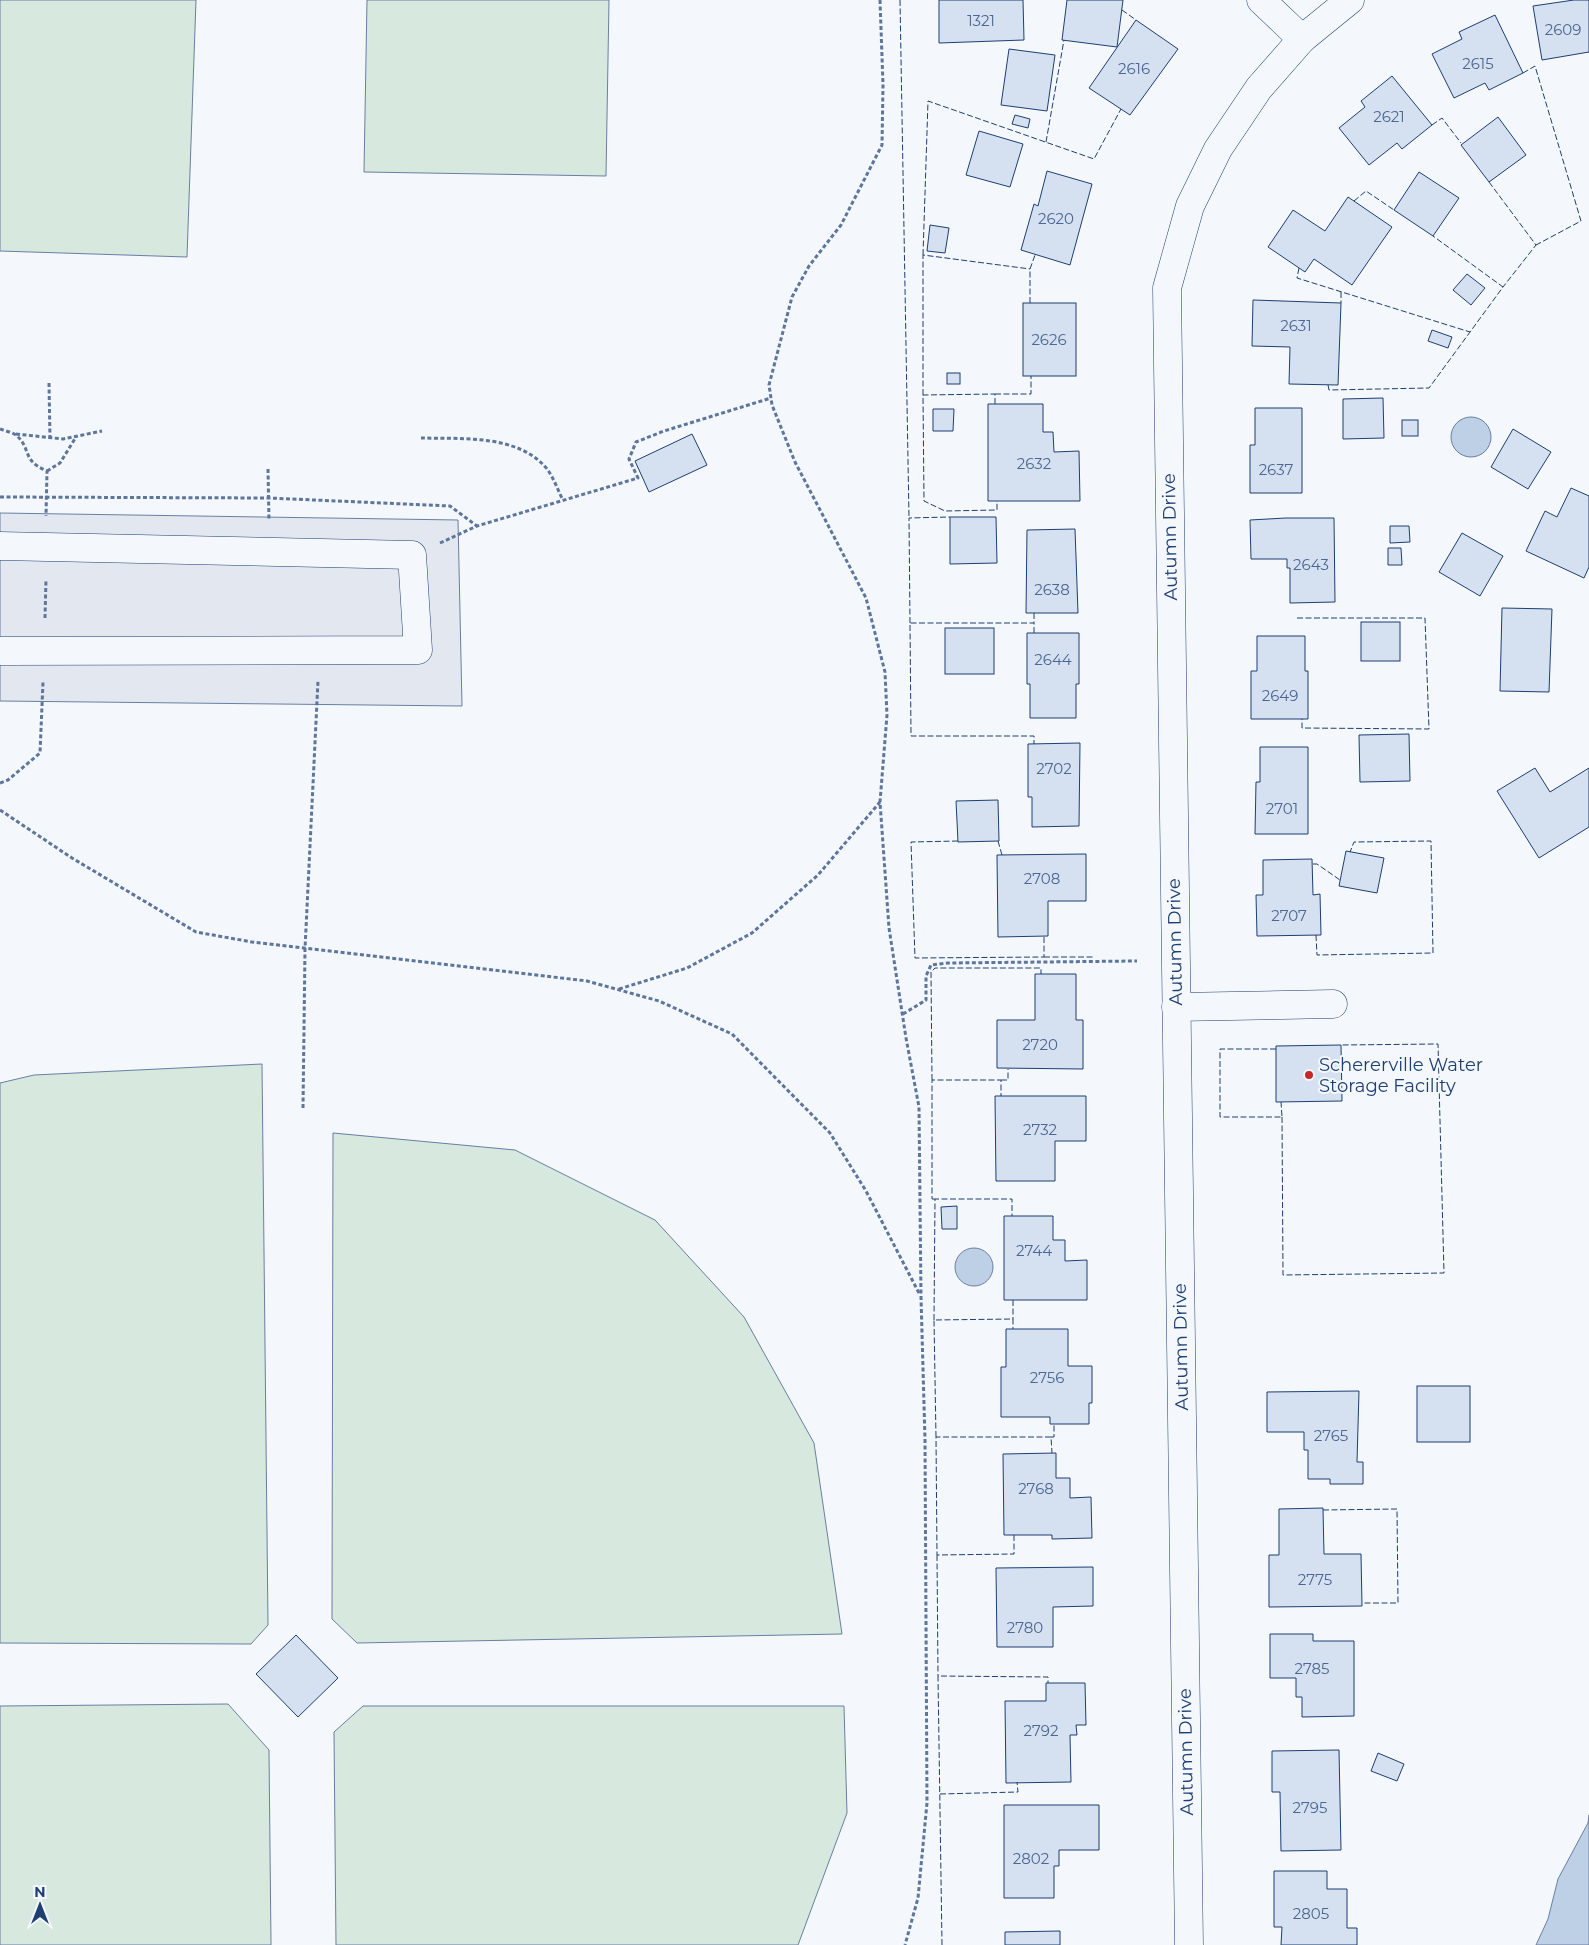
<svg xmlns="http://www.w3.org/2000/svg" width="1589" height="1945" font-family="Montserrat,sans-serif">
	<style>
		.green { fill: #d7e8df; stroke: #687fa3 }
		.parking { fill: #e3e8f0; stroke: #687fa3 }
		.water { fill: #bed0e5; stroke: #687fa3 }
		.building { fill: #d5e0f0; stroke: #1d3f73 }
		.lines { fill: none; stroke-linecap: round; stroke-linejoin: round }
		.minor-casing { stroke: #1d3f73; stroke-width: 29 }
		.path { stroke: #5e769c; stroke-width: 3; stroke-dasharray: 4 2.5; stroke-linecap: butt }
		.minor { stroke: #f4f7fb; stroke-width: 28 }
		.fence { stroke: #1d3f73; stroke-width: 1; stroke-dasharray: 6 2.5; stroke-linecap: butt }
		.poi-dot { fill: #c62828; stroke: #f4f7fb; stroke-width: 2 }
		.labels { text-anchor: middle; dominant-baseline: central; stroke-width: 4; stroke-linejoin: round; paint-order: stroke }
		.number-label { font-size: 15px; fill: #4b6792 }
		.street-label { font-size: 18px; fill: #1d3f73; stroke: #f4f7fb }
		.poi-label { font-size: 18px; fill: #1d3f73; stroke: #f4f7fb; text-anchor: start }
	</style>
	<rect width="100%" height="100%" fill="#f4f7fb"/>
	<g class="green">
		<path d="M0,0H196L187,257L0,251Z"/>
		<path d="M367,0H609L606,176L364,172Z"/>
		<path d="M262,1064L268,1625L251,1644L0,1643V1083L34,1075Z"/>
		<path d="M333,1133L515,1150L655,1220L744,1317L814,1443L842,1634L357,1643L332,1619Z"/>
		<path d="M228,1704L269,1750L271,1945H0V1706Z"/>
		<path d="M363,1706H844L847,1813L798,1945H336L334,1732Z"/>
	</g>
	<path class="parking" d="M0,513L458,520L462,706L0,701Z"/>
	<g class="water">
		<circle cx="1471" cy="437" r="20"/>
		<circle cx="974" cy="1267" r="19"/>
		<path d="M1589,1815V1945H1536L1548,1919L1558,1879L1588,1823Z"/>
	</g>
	<g class="building">
		<path d="M939,0H1023L1024,40L939,43Z"/>
		<path d="M1067,0H1123L1117,47L1062,40Z"/>
		<path d="M1574,0H1589V52L1542,60L1533,6Z"/>
		<path d="M1495,15L1523,73L1489,90L1485,83L1454,98L1432,54L1462,39L1459,32Z"/>
		<path d="M1136,20L1178,49L1130,115L1089,88Z"/>
		<path d="M1009,49L1055,55L1047,111L1001,105Z"/>
		<path d="M1392,76L1432,125L1402,149L1397,143L1369,165L1339,128L1365,107L1361,101Z"/>
		<path d="M1015,115L1030,119L1028,128L1012,124Z"/>
		<path d="M1498,117L1526,155L1489,182L1461,145Z"/>
		<path d="M979,131L1023,144L1010,187L966,175Z"/>
		<path d="M1047,171L1092,184L1070,265L1021,250L1034,204L1038,206Z"/>
		<path d="M1419,172L1459,198L1433,236L1394,210Z"/>
		<path d="M1348,197L1392,227L1352,285L1314,259L1305,272L1268,247L1293,210L1325,231Z"/>
		<path d="M930,225L949,228L945,253L927,251Z"/>
		<path d="M1467,274L1485,288L1471,305L1453,290Z"/>
		<path d="M1253,300L1341,303L1338,385L1289,384L1290,347L1252,346Z"/>
		<rect x="1023" y="303" width="53" height="73"/>
		<path d="M1432,330L1452,337L1448,348L1428,341Z"/>
		<rect x="947" y="373" width="13" height="11"/>
		<path d="M1383,398L1384,438L1343,439V399Z"/>
		<path d="M988,404H1043V432H1053L1054,452L1079,451L1080,501H988Z"/>
		<path d="M1255,408H1302V493H1250V445H1255Z"/>
		<path d="M933,409H954L953,431H933Z"/>
		<rect x="1402" y="420" width="16" height="16"/>
		<path d="M1513,429L1551,452L1528,489L1491,467Z"/>
		<path d="M692,434L707,465L649,492L635,461Z"/>
		<path d="M1571,488L1589,496V567L1584,578L1526,551L1545,511L1557,517Z"/>
		<path d="M950,517H996L997,563L950,564Z"/>
		<path d="M1286,518H1334L1335,602L1290,603V568H1287V559H1251L1250,520Z"/>
		<path d="M1390,526H1409L1410,542L1390,543Z"/>
		<path d="M1075,529L1078,613H1026L1027,530Z"/>
		<path d="M1462,533L1503,556L1480,596L1439,572Z"/>
		<path d="M1388,548H1401L1402,565H1388Z"/>
		<path d="M1502,608L1552,609L1549,692L1500,691Z"/>
		<rect x="1361" y="622" width="39" height="39"/>
		<rect x="945" y="628" width="49" height="46"/>
		<path d="M1027,633H1079V684H1076V718H1030V684H1027Z"/>
		<path d="M1257,636H1305V671H1308V719H1251V671H1257Z"/>
		<path d="M1409,734L1410,781L1360,782L1359,735Z"/>
		<path d="M1080,743L1079,826L1032,827V797H1028V744Z"/>
		<path d="M1260,747H1308V834H1255L1256,782H1260Z"/>
		<path d="M1535,768L1550,792L1589,768V827L1539,858L1497,791Z"/>
		<path d="M998,800L999,841L958,842L956,801Z"/>
		<path d="M1346,851L1384,858L1377,893L1339,886Z"/>
		<path d="M1086,854V901H1048V936L998,937L997,855Z"/>
		<path d="M1312,859L1313,895L1320,894L1321,935L1257,936L1256,895H1263V860Z"/>
		<path d="M1035,974H1076V1020H1083V1069L997,1068V1020H1035Z"/>
		<path d="M1341,1045L1342,1101L1276,1102V1046Z"/>
		<path d="M995,1096H1086V1141H1055V1181H996Z"/>
		<path d="M957,1206V1229H942L941,1207Z"/>
		<path d="M1004,1216H1053V1240H1065V1261L1087,1260V1300H1004Z"/>
		<path d="M1006,1329H1068V1366H1092V1403H1089V1424H1050V1417H1001V1367H1006Z"/>
		<rect x="1417" y="1386" width="53" height="56"/>
		<path d="M1359,1391L1357,1462H1363V1484H1330V1479H1308V1450H1304V1432H1267V1392Z"/>
		<path d="M1056,1453V1478H1070V1498L1091,1497L1092,1538L1052,1539V1535H1004L1003,1454Z"/>
		<path d="M1323,1508L1324,1554H1361L1362,1606L1269,1607V1555H1279V1509Z"/>
		<path d="M1093,1567V1606L1053,1607V1647H997L996,1568Z"/>
		<path d="M1270,1634H1313V1641H1354V1716L1302,1717V1697H1296V1678H1270Z"/>
		<path d="M296,1635L338,1678L298,1717L256,1674Z"/>
		<path d="M1046,1683H1085L1086,1725H1076L1077,1735H1070L1071,1782L1006,1783L1005,1701H1046Z"/>
		<path d="M1339,1750L1341,1850L1281,1851L1280,1792H1272V1751Z"/>
		<path d="M1378,1753L1404,1764L1397,1781L1371,1771Z"/>
		<path d="M1004,1805H1099V1850H1059V1866H1054V1898H1004Z"/>
		<path d="M1274,1871H1327V1889H1347V1928H1357V1945H1281L1282,1927H1274Z"/>
		<path d="M1060,1931V1945H1005V1932Z"/>
	</g>
	<g class="lines">
		<defs>
			<g id="minor">
				<path d="M1261,0L1302,39"/>
				<path d="M0,546L412,555L418,650L0,651"/>
				<path d="M1176,1007L1333,1004"/>
				<path d="M1189,1945L1167,288L1190,206L1218,149L1259,88L1302,39L1350,0"/>
			</g>
		</defs>
		<use href="#minor" class="minor-casing"/>
		<g class="path">
			<path d="M880,0L883,85L882,145L841,225L809,266L792,297L769,385L772,405L795,462L866,598L885,672L887,715L880,802L889,928L906,1038L919,1107L921,1297L925,1440L927,1803L918,1898L905,1945"/>
			<path d="M49,383L50,439"/>
			<path d="M0,429C5,431 12,432 16,435C32,449 21,460 47,471L46,516"/>
			<path d="M16,434L63,439L102,431"/>
			<path d="M421,438C461,439 519,434 547,469C554,478 558,491 563,500"/>
			<path d="M268,469L269,521"/>
			<path d="M47,471L60,463L76,437"/>
			<path d="M0,497L269,498L450,506L477,526"/>
			<path d="M440,543L477,526L638,478L629,459L636,442L664,431L771,398"/>
			<path d="M45,618L46,579"/>
			<path d="M0,783L8,780L40,753L43,682"/>
			<path d="M0,810L72,858L196,932L252,942L587,981L659,1001L732,1034L830,1133L866,1191L920,1295"/>
			<path d="M619,989L687,968L752,933L818,875L880,802"/>
			<path d="M903,1014L926,1000V976L931,965L948,963L1137,961"/>
			<path d="M303,1108L305,949L318,681"/>
		</g>
		<use href="#minor" class="minor"/>
		<g class="fence">
			<path d="M900,0L909,518"/>
			<path d="M1122,10L1136,20"/>
			<path d="M1523,73L1535,66L1581,221L1536,245"/>
			<path d="M1432,125L1442,118L1461,143"/>
			<path d="M1046,142L1064,40"/>
			<path d="M1489,182L1536,245L1503,287"/>
			<path d="M1354,201L1366,191L1394,210"/>
			<path d="M923,255L928,101L1094,159L1121,109"/>
			<path d="M1299,268L1297,278L1470,332"/>
			<path d="M1341,292V303"/>
			<path d="M1030,303V269L1035,255"/>
			<path d="M1328,385L1329,390L1429,388L1503,287L1433,236"/>
			<path d="M995,394H1031V376"/>
			<path d="M923,395V255L1030,269"/>
			<path d="M995,404V394L923,395L924,501L945,511L997,510V501"/>
			<path d="M1034,613V623"/>
			<path d="M1297,618H1425L1429,729L1302,728V719"/>
			<path d="M910,623L909,518L950,517"/>
			<path d="M1034,633V623H910L911,736H1034V744"/>
			<path d="M958,841L911,842L915,958L1044,957V936"/>
			<path d="M998,841L1002,855"/>
			<path d="M1313,864H1317L1340,880"/>
			<path d="M1316,935L1317,955L1433,953L1431,841L1354,842L1350,852"/>
			<path d="M1044,957H1094"/>
			<path d="M1276,1049H1220V1117H1282L1281,1102"/>
			<path d="M932,1080L931,972L935,968H1041V974"/>
			<path d="M1001,1080H1008V1069"/>
			<path d="M1282,1117L1283,1275L1444,1273L1438,1044L1341,1045"/>
			<path d="M935,1199H932V1080H1001V1096"/>
			<path d="M1013,1300V1319"/>
			<path d="M934,1320L935,1199H1012V1216"/>
			<path d="M936,1437L934,1320L1013,1319V1329"/>
			<path d="M1051,1437H1054V1424"/>
			<path d="M1323,1510L1397,1509L1398,1603H1362"/>
			<path d="M1014,1535V1554L937,1555L936,1437H1051L1052,1453"/>
			<path d="M937,1555L938,1676"/>
			<path d="M940,1794L1018,1792L1017,1782"/>
			<path d="M942,1945L938,1676L1048,1677V1683"/>
		</g>
	</g>
	<circle class="poi-dot" cx="1309" cy="1075" r="5"/>
	<g class="labels">
		<g class="number-label">
			<text x="981" y="20">1321</text>
			<text x="1563" y="29">2609</text>
			<text x="1478" y="63">2615</text>
			<text x="1134" y="68">2616</text>
			<text x="1389" y="116">2621</text>
			<text x="1056" y="218">2620</text>
			<text x="1296" y="325">2631</text>
			<text x="1049" y="339">2626</text>
			<text x="1034" y="463">2632</text>
			<text x="1276" y="469">2637</text>
			<text x="1311" y="564">2643</text>
			<text x="1052" y="589">2638</text>
			<text x="1053" y="659">2644</text>
			<text x="1280" y="695">2649</text>
			<text x="1054" y="768">2702</text>
			<text x="1282" y="808">2701</text>
			<text x="1042" y="878">2708</text>
			<text x="1289" y="915">2707</text>
			<text x="1040" y="1044">2720</text>
			<text x="1040" y="1129">2732</text>
			<text x="1034" y="1250">2744</text>
			<text x="1047" y="1377">2756</text>
			<text x="1331" y="1435">2765</text>
			<text x="1036" y="1488">2768</text>
			<text x="1315" y="1579">2775</text>
			<text x="1025" y="1627">2780</text>
			<text x="1312" y="1668">2785</text>
			<text x="1041" y="1730">2792</text>
			<text x="1310" y="1807">2795</text>
			<text x="1031" y="1858">2802</text>
			<text x="1311" y="1913">2805</text>
		</g>
		<g class="street-label">
			<text transform="translate(1170 537) rotate(-91)">Autumn Drive</text>
			<text transform="translate(1175 942) rotate(-91)">Autumn Drive</text>
			<text transform="translate(1181 1347) rotate(-91)">Autumn Drive</text>
			<text transform="translate(1186 1752) rotate(-91)">Autumn Drive</text>
		</g>
		<g class="poi-label">
			<text x="1319" y="1065">Schererville Water<tspan x="1319" dy="21">Storage Facility</tspan></text>
		</g>
	</g>
	<g transform="translate(40 1905)" stroke="#f4f7fb" stroke-width="4" paint-order="stroke">
	<path d="M0-4L9 19L0 12L-9 19Z" fill="#1d3f73"/>
	<text y="-8" font-size="14" font-weight="bold" text-anchor="middle" fill="#1d3f73">N</text>
	</g>
</svg>
